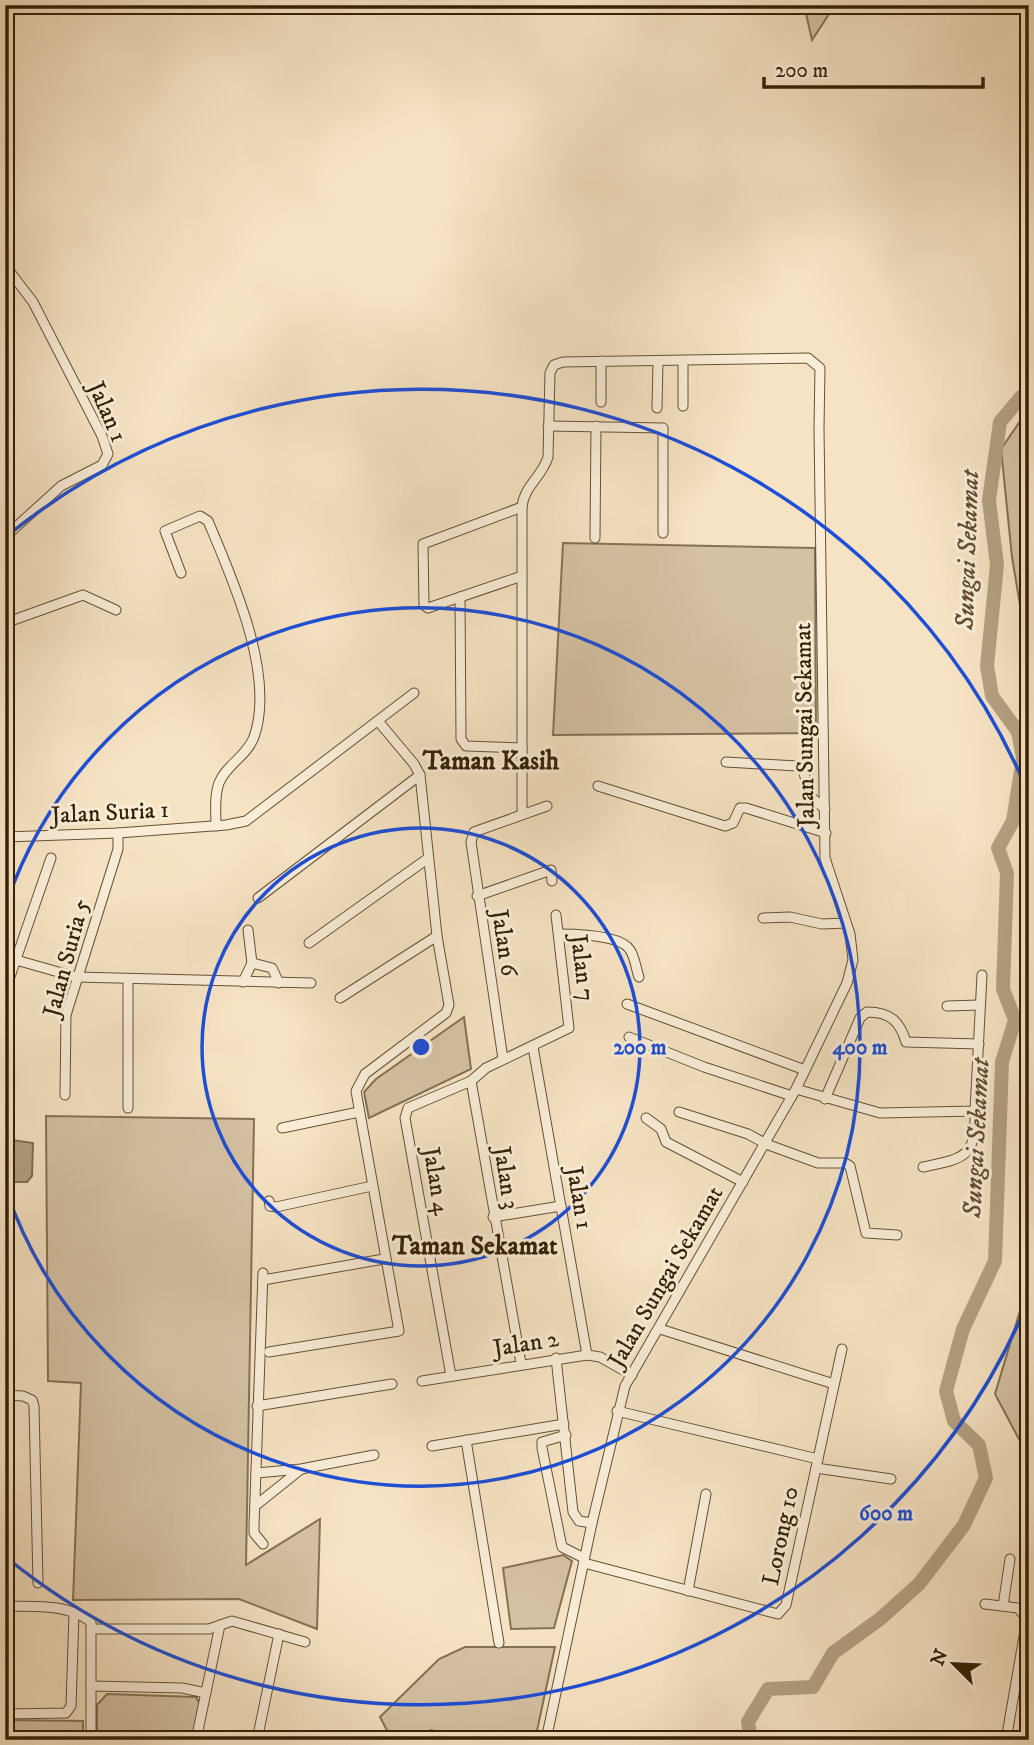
<svg xmlns="http://www.w3.org/2000/svg" width="1034" height="1745" font-family="'IM FELL DW Pica',serif">
	<style>
		.green { fill: #d5c2a3; stroke: #847254; stroke-width: 2 }
		.water { fill: #b4a182; stroke: #816e50; stroke-width: 2 }
		.lines { fill: none; stroke-linecap: round; stroke-linejoin: round }
		.river { stroke: #b4a182; stroke-width: 14 }
		.street-casing { stroke: #645234; stroke-width: 11 }
		.street { stroke: #f9edd8; stroke-width: 9 }
		.ring { fill: none; stroke: #1d4ed8; stroke-width: 3.5 }
		.labels { text-anchor: middle; dominant-baseline: central; stroke-width: 6; stroke-linejoin: round; paint-order: stroke }
		.street-label { font-size: 24px; fill: #342105; stroke: #f9edd8 }
		.water-label { font-size: 26px; font-style: italic; fill: #614e31; stroke: #f9edd8 }
		.neighbourhood-label { font-size: 26px; font-weight: bold; fill: #342105; stroke: #f9edd8 }
		.centre { fill: #1d4ed8; stroke: #f9edd8; stroke-width: 3.5 }
		.ring-label { font-size: 21px; text-anchor: middle; font-weight: bold; fill: #1d4ed8; stroke: #f9edd8; stroke-width: 6; stroke-linejoin: round; paint-order: stroke }
	</style>
	<rect width="100%" height="100%" fill="#f6e3c3"/>
	<filter id="stains"><feTurbulence type="fractalNoise" baseFrequency=".00286" numOctaves="4"/><feColorMatrix values="0 0 0 0 .2 0 0 0 0 .09 0 0 0 0 .02 0 0 0 .5 -.17"/></filter>
	<radialGradient id="worn" r=".72"><stop offset=".6" stop-color="#630" stop-opacity="0"/><stop offset="1" stop-color="#630" stop-opacity=".3"/></radialGradient>
	<g class="green">
		<path d="M804,5H835L812,40Z"/>
		<path d="M1025,414L1029,418V659L1012,557L1001,449Z"/>
		<path d="M563,543L815,548L816,733L553,735Z"/>
		<path d="M464,1017L471,1069L369,1118L364,1092L376,1079Z"/>
		<path d="M46,1116L254,1119L246,1565L320,1519L317,1629L239,1599L73,1600L81,1383L48,1381Z"/>
		<path d="M1029,1281V1458L995,1394Z"/>
		<path d="M563,1555L572,1561L554,1628L511,1629L503,1568Z"/>
		<path d="M465,1647H555L535,1740H469L431,1730L416,1740H392L380,1717L439,1659Z"/>
		<path d="M107,1694L196,1697L200,1704L192,1740H97V1705Z"/>
		<path d="M5,1720L83,1721V1740H5Z"/>
	</g>
	<path class="water" d="M5,1139L33,1143L32,1176L27,1182H5Z"/>
	<g class="lines">
		<path class="river" d="M751,1740L748,1722L768,1689L813,1687L833,1653L880,1619L919,1584L964,1525L986,1478L979,1445L954,1421L946,1391L963,1329L995,1261L1002,1062L1015,1020L1003,989L1007,873L998,848L1013,821L1023,758L1018,732L992,696L987,666L997,565L989,500L1000,422L1021,397L1029,401"/>
		<defs>
			<g id="street">
				<path d="M5,271L10,272L33,302L102,436L108,454L102,465L61,486L5,537"/>
				<path d="M683,361V406"/>
				<path d="M601,402V361"/>
				<path d="M657,408L658,361"/>
				<path d="M548,426L663,428V533"/>
				<path d="M522,507L423,544L424,605L428,608L522,576"/>
				<path d="M595,538L596,426"/>
				<path d="M181,573L165,531L200,516L208,521C232,578 276,675 254,737C247,756 226,765 219,783C214,796 216,812 216,826"/>
				<path d="M460,597L461,739L466,746L522,748"/>
				<path d="M5,623L83,595L116,610"/>
				<path d="M726,762L797,766L803,770L811,797L825,809"/>
				<path d="M598,786L725,826L733,823L740,808H746L826,833"/>
				<path d="M522,813V507C524,486 542,477 548,457L550,373L554,365L563,362L808,358L820,368L819,428L825,858L850,934L853,960L847,983L796,1089L625,1386L592,1523L546,1740"/>
				<path d="M5,837L118,833L226,825L246,821L414,693"/>
				<path d="M477,896L551,870L552,881"/>
				<path d="M258,898L420,775"/>
				<path d="M763,918L790,917L822,924L846,923"/>
				<path d="M248,930L252,963"/>
				<path d="M559,934C575,934 621,935 630,950C635,957 636,969 639,977"/>
				<path d="M309,943L427,859"/>
				<path d="M16,960L76,977L311,983"/>
				<path d="M243,982L252,963L272,968L279,983"/>
				<path d="M5,991L51,858"/>
				<path d="M340,998L437,936"/>
				<path d="M627,1004L805,1070"/>
				<path d="M947,1006L980,1005"/>
				<path d="M629,1037L704,1067L792,1096"/>
				<path d="M533,1047L587,1355"/>
				<path d="M503,1059L471,842L474,832L547,806"/>
				<path d="M471,1081L521,1363"/>
				<path d="M796,1089L880,1113L975,1111L982,975"/>
				<path d="M65,1095L66,1015L118,849V833"/>
				<path d="M825,1099L860,1018L867,1012C891,1012 900,1022 906,1042L979,1044"/>
				<path d="M128,1108V980"/>
				<path d="M679,1112L748,1134L766,1144L818,1163H845L850,1166L866,1233L897,1235"/>
				<path d="M646,1118L661,1129L666,1142L743,1182"/>
				<path d="M282,1128L359,1112"/>
				<path d="M923,1167C965,1158 976,1158 975,1111"/>
				<path d="M269,1201L270,1206L276,1207L372,1186"/>
				<path d="M493,1217L561,1206"/>
				<path d="M263,1273L254,1526V1533L263,1544"/>
				<path d="M263,1280L384,1259"/>
				<path d="M660,1329L834,1384"/>
				<path d="M269,1352L399,1331L356,1091L365,1074L446,1013L449,1005L437,936L420,775L414,764L378,721"/>
				<path d="M556,1358L573,1512L579,1521L592,1523"/>
				<path d="M451,1376L405,1118L408,1108L471,1081L486,1068L569,1028L556,915"/>
				<path d="M422,1381L587,1355L600,1357L632,1375"/>
				<path d="M5,1395L23,1396L32,1400L34,1406L38,1583"/>
				<path d="M257,1406L392,1384"/>
				<path d="M617,1411L818,1459"/>
				<path d="M566,1435L542,1442V1448L562,1547L584,1558"/>
				<path d="M466,1440L499,1643"/>
				<path d="M432,1446L564,1424"/>
				<path d="M816,1468L891,1479"/>
				<path d="M256,1473L301,1469L374,1455"/>
				<path d="M255,1506L300,1470"/>
				<path d="M584,1563L778,1614L786,1605L842,1349"/>
				<path d="M688,1591L706,1494"/>
				<path d="M985,1604L1018,1608L1027,1619L1006,1740"/>
				<path d="M5,1606C35,1607 67,1603 91,1622V1740"/>
				<path d="M1003,1606L1010,1559"/>
				<path d="M93,1629H209L232,1621L305,1642"/>
				<path d="M5,1633V1622"/>
				<path d="M91,1686L182,1688L206,1693"/>
				<path d="M5,1714L66,1713L71,1706L74,1613"/>
				<path d="M196,1740L220,1625"/>
				<path d="M257,1740L279,1634"/>
			</g>
		</defs>
		<use href="#street" class="street-casing"/>
		<use href="#street" class="street"/>
	</g>
	<g class="ring">
		<circle cx="421" cy="1047" r="219"/>
		<path d="M6 904A439 439 0 1 1 6 1190"/>
		<path d="M1027 1304A658 658 0 0 1 7 1558M7 536A658 658 0 0 1 1027 790"/>
	</g>
	<g class="labels">
		<g class="street-label">
			<text transform="translate(107 412) rotate(66)">Jalan 1</text>
			<text transform="translate(805 725) rotate(-91)">Jalan Sungai Sekamat</text>
			<text transform="translate(110 813) rotate(-3)">Jalan Suria 1</text>
			<text transform="translate(504 943) rotate(81)">Jalan 6</text>
			<text transform="translate(67 958) rotate(-75)">Jalan Suria 5</text>
			<text transform="translate(582 968) rotate(83)">Jalan 7</text>
			<text transform="translate(506 1178) rotate(81)">Jalan 3</text>
			<text transform="translate(436 1181) rotate(80)">Jalan 4</text>
			<text transform="translate(579 1198) rotate(80)">Jalan 1</text>
			<text transform="translate(666 1277) rotate(-60)">Jalan Sungai Sekamat</text>
			<text transform="translate(526 1344) rotate(-9)">Jalan 2</text>
			<text transform="translate(781 1536) rotate(-78)">Lorong 10</text>
		</g>
		<g class="water-label">
			<text transform="translate(968 550) rotate(-88)">Sungai Sekamat</text>
			<text transform="translate(977 1138) rotate(-87)">Sungai Sekamat</text>
		</g>
		<g class="neighbourhood-label">
			<text x="491" y="761">Taman Kasih</text>
			<text x="475" y="1246">Taman Sekamat</text>
		</g>
	</g>
	<circle cx="421" cy="1047" r="10" class="centre"/>
	<g class="ring-label">
		<text x="640" y="1054">200 m</text>
		<text x="860" y="1054">400 m</text>
		<text x="886" y="1520">600 m</text>
	</g>
	<rect width="1034" height="1745" fill="none" stroke="#f6e3c3" stroke-width="28"/>
	<rect x="7" y="7" width="1020" height="1731" fill="none" stroke="#342105" stroke-width="3.5"/>
	<rect x="14" y="14" width="1006" height="1717" fill="none" stroke="#342105" stroke-width="2"/>
	<g transform="translate(954 1664) rotate(294)" stroke="#f9edd8" stroke-width="5" paint-order="stroke">
	<path d="M0-5L12 26L0 18L-12 26Z" fill="#342105"/>
	<text y="-10" font-size="19" font-weight="bold" text-anchor="middle" fill="#342105">N</text>
	</g>
	<path d="M764 77v10h219v-10" fill="none" stroke="#342105" stroke-width="3.5"/>
	<text x="775" y="77" font-size="21" fill="#342105" stroke="#f9edd8" stroke-width="5" paint-order="stroke">200 m</text>
	<rect width="100%" height="100%" filter="url(#stains)"/>
	<rect width="100%" height="100%" fill="url(#worn)"/>
</svg>
